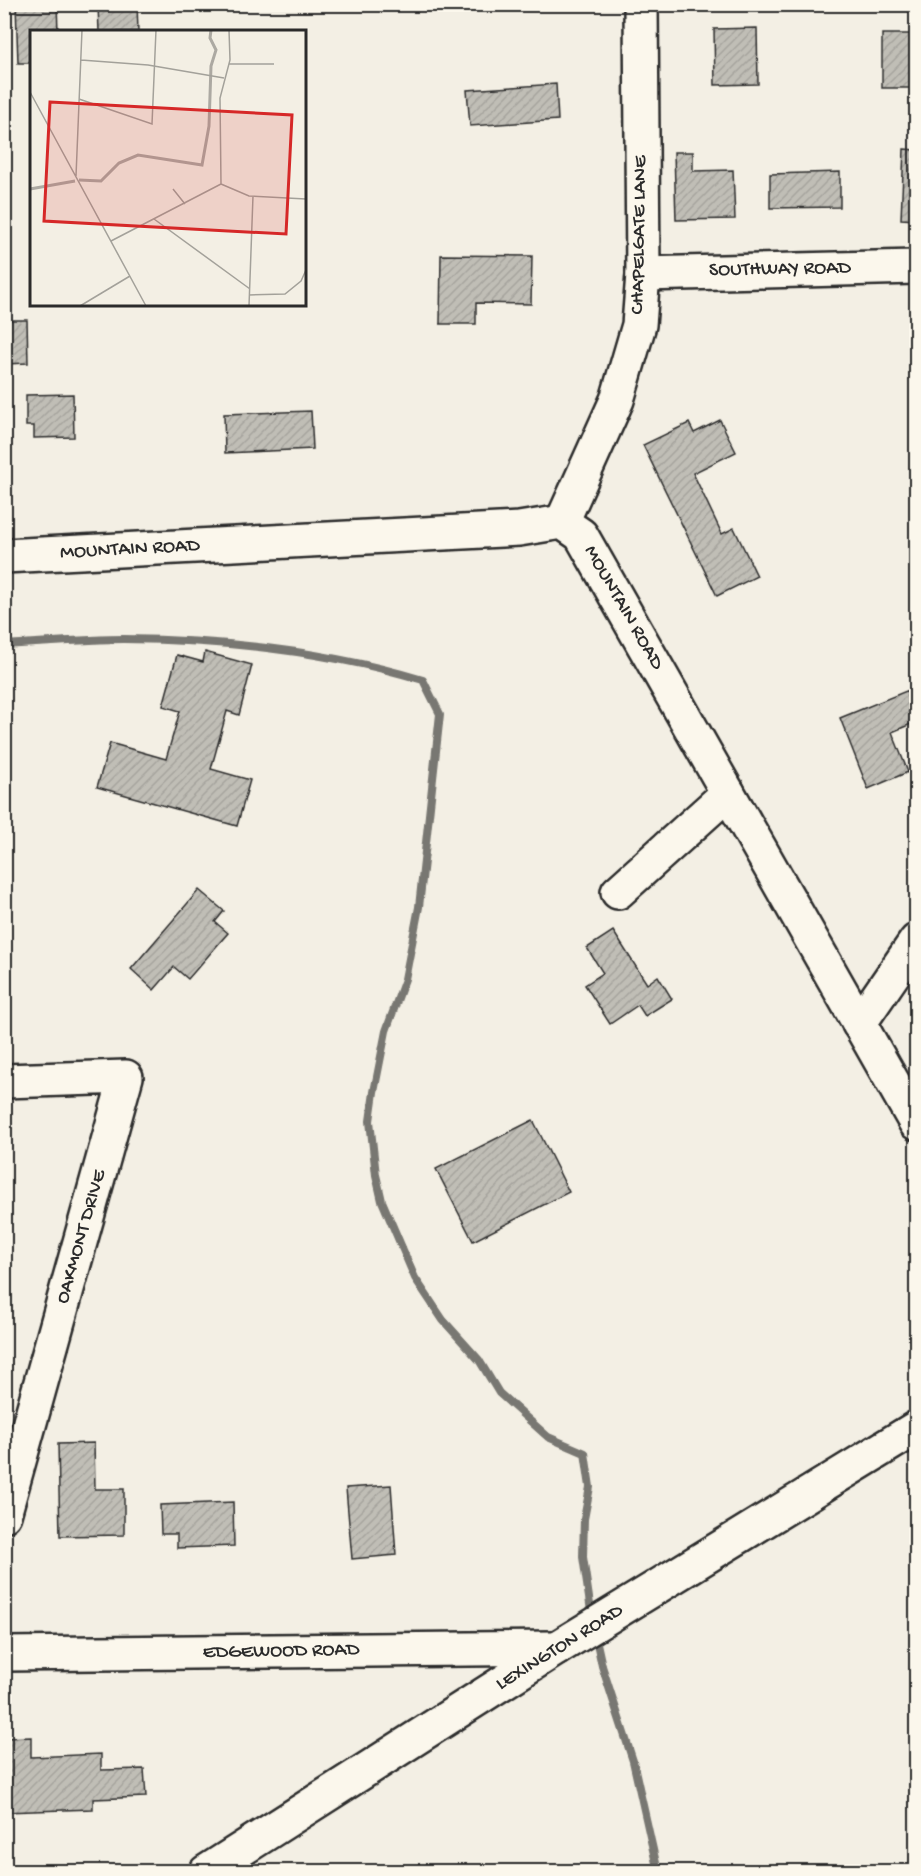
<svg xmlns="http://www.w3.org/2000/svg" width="921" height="1876" font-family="'Gochi Hand',sans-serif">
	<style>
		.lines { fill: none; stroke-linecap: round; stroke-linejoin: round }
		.stream { stroke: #787772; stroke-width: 8 }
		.building { fill: url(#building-hatch); stroke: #2b2b2b; stroke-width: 1.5 }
		.minor-casing { stroke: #2b2b2b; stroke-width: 38 }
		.major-casing { stroke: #2b2b2b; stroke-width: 38 }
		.minor { stroke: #fbf7ec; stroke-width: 33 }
		.major { stroke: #fbf7ec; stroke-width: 33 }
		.labels { text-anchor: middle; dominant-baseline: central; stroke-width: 6; stroke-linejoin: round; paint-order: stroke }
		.street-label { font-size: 20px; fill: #2b2b2b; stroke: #fbf7ec }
		.inset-river { fill: none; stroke: #aca9a2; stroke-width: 3 }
		.inset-road { fill: none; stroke: #a3a19a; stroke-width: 1.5 }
		.view { fill: #d62828; fill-opacity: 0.15; stroke: #d62828; stroke-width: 3 }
		.inset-edge { fill: none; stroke: #2b2b2b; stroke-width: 3 }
	</style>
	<defs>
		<pattern id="building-hatch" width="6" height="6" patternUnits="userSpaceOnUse" patternTransform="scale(1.5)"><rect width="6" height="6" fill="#c0beb6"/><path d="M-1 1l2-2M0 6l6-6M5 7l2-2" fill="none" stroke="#a5a39d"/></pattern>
	</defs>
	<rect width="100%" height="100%" fill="#f3efe4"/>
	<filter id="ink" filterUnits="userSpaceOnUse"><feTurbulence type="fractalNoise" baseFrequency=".0167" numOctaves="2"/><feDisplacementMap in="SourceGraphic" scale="12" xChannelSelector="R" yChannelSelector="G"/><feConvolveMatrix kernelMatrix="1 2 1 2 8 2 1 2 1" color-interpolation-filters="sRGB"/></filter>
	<g filter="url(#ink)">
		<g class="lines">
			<g class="stream">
				<path d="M4,645C44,643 84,639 124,639C224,640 327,651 423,680L440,714L419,907L405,979L386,1031L374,1092L370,1121L376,1175L382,1201L415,1278L443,1320L479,1360L499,1393L548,1437L585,1453L590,1487L584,1519L583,1557L592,1618"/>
				<path d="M595,1634L602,1666L633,1761L658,1872"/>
			</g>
		</g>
		<g class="building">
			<path d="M16,4H57L58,32H32V63H18Z"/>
			<path d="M98,4H137L138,32H99Z"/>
			<path d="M757,28L758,84L715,85L714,29Z"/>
			<rect x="882" y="34" width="34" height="54"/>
			<path d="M556,84L558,120L470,126L467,90Z"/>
			<path d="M904,149L916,150V220L901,219Z"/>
			<path d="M674,152H693V171L733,170L735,219L676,220Z"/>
			<path d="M840,172V207L770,208V174Z"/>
			<path d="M441,255L532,256L531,304L476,303V324H440Z"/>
			<path d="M4,320H27L28,363L4,364Z"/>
			<path d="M73,394L74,437L34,438V426H26V395Z"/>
			<path d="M311,411L313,449L225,453L224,414Z"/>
			<path d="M720,420L736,452L693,473L722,534L734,528L757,576L717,596L643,445L689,423L694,433Z"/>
			<path d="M205,652L252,665L239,715L227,711L211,769L250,780L237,826L97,787L110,743L166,759L180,711L163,706L177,655L203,662Z"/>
			<path d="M916,687V722L892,732L908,772L868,789L840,718Z"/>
			<path d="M199,890L224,911L215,922L228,933L188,979L174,967L154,990L131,969Z"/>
			<path d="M613,931L647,984L658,976L672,999L645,1016L638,1005L610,1024L585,985L603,973L587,948Z"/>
			<path d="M533,1120L569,1192L473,1241L436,1169Z"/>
			<path d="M94,1443L95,1489H124V1535L60,1536L58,1444Z"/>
			<path d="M391,1485L396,1555L352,1559L346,1488Z"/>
			<path d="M233,1502L234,1546L177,1548V1534H161L160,1505Z"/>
			<path d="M31,1737V1757L101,1754V1770L144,1769L146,1797L93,1799V1809L4,1812V1738Z"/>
		</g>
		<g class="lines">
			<defs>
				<g id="minor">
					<path d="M643,274L916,267"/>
					<path d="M562,522L617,400L639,325L643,274L641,4"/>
					<path d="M4,556L519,529L562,522L581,535L916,1123"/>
					<path d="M618,892L728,793"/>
					<path d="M859,1024L916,941"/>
					<path d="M4,1081L126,1077L4,1515"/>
					<path d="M4,1654L557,1648"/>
				</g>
				<path id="major" d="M206,1872L557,1648L916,1428"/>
			</defs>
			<use href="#minor" class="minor-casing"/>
			<use href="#major" class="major-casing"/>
			<use href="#minor" class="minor"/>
			<use href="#major" class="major"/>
		</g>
	</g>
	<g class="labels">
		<g class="street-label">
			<text transform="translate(640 235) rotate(-89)">CHAPELGATE LANE</text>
			<text transform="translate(780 270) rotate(-1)">SOUTHWAY ROAD</text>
			<text transform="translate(130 550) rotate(-3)">MOUNTAIN ROAD</text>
			<text transform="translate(623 608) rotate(60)">MOUNTAIN ROAD</text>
			<text transform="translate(82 1237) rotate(-74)">OAKMONT DRIVE</text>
			<text transform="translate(560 1648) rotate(-32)">LEXINGTON ROAD</text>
			<text transform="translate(281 1652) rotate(-1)">EDGEWOOD ROAD</text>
		</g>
	</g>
	<g transform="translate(30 30)">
		<rect width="276" height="276" fill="#f3efe4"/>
		<path class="inset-river" d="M49,150L71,151L89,133L108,125L172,135L179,96L181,36L186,20L180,8L181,0M0,159L45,151"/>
		<path class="inset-road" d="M51,30L118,35L194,48M199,34H244M0,62L116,276M49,69L122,94L126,0M46,146L52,0M191,154L190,68L200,30L199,0M191,154L219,166L276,169M143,159L155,174M124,189L220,259M81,211L191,154M219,265L255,264L271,251L276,240M50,276L100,246M219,276L223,166"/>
		<path class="view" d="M20,72L262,85L256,204L14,191Z"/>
		<rect width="276" height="276" class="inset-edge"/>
	</g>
	<rect width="921" height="1876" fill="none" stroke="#fbf7ec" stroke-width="24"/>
	<rect x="12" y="12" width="897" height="1852" fill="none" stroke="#2b2b2b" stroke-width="2" filter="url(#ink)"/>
</svg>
